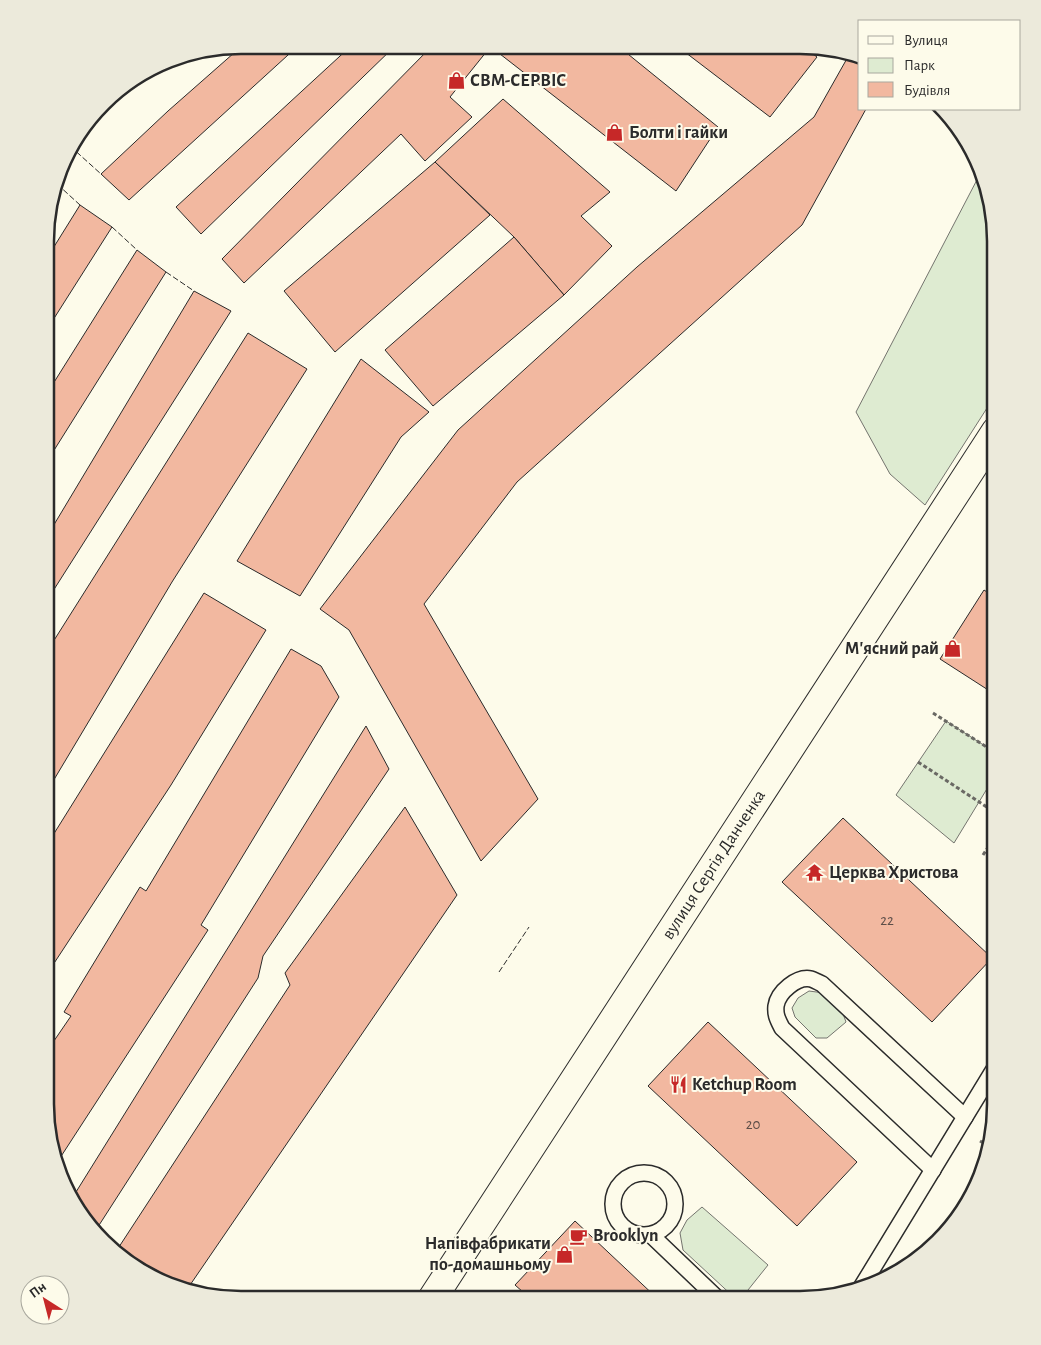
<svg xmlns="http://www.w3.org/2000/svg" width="1041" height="1345" font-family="'Alegreya Sans',sans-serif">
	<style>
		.green { fill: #deebd1; stroke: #74746e }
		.building { fill: #f2b8a0; stroke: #2b2b2b }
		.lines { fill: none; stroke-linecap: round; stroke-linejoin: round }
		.lane-casing { stroke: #2b2b2b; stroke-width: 18 }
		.street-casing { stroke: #2b2b2b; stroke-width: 30 }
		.path { stroke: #6a6964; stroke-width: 3; stroke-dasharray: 4 2.5; stroke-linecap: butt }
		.lane { stroke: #fdfbea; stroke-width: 15 }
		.street { stroke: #fdfbea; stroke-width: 28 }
		.fence { stroke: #2b2b2b; stroke-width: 1; stroke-dasharray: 6 2.5; stroke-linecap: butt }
		.labels { text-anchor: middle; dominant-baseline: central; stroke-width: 4; stroke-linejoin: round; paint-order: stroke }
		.number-label { font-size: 15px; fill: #5d4e48 }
		.poi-label { font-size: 18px; font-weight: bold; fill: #2b2b2b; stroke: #fdfbea; text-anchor: start }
		.street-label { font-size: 18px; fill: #2b2b2b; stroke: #fdfbea }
		.rim { fill: none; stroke: #2b2b2b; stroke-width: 2.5 }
	</style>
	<rect width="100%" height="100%" fill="#fdfbea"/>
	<g class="green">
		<path d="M980,174L996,240V394L925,505L890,474L856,412Z"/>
		<path d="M946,721L996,753V774L954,843L896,795Z"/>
		<path d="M809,991L824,993L842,1011L846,1022L827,1038H816L795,1017L792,1008L798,998Z"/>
		<path d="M702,1207L768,1265L740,1300H737L683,1250L680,1233L687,1220Z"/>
	</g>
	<g class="building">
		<path d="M243,45H299L129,200L101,174L168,111Z"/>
		<path d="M352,45H396L201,234L176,207Z"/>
		<path d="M432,46H491L450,97L472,117L425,161L401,134L244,283L222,259Z"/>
		<path d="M497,46H618L718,127L676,191L500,54Z"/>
		<path d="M677,46L804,47L817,57L770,117Z"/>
		<path d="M849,55L860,59V109H866L802,225L517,482L424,604L538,799L481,861L349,630L320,609L458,430L637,267L814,117Z"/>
		<path d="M503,99L610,192L581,216L612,246L564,295L514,237L435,162Z"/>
		<path d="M435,162L490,215L335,352L284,291Z"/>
		<path d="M80,205L112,227L46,331L47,258Z"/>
		<path d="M514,237L564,295L433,406L385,350Z"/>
		<path d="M137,250L166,272L46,463V395Z"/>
		<path d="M194,291L231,311L46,602V538Z"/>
		<path d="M248,333L307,369L172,582L46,793V653Z"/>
		<path d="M361,359L429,412L401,437L300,596L237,561Z"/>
		<path d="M984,590L996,598V695L940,659Z"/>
		<path d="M204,593L266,630L171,785L45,977V848Z"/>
		<path d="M291,649L321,666L339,697L201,925L208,930L58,1161L45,1105V1054L71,1016L64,1012L140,887L146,891Z"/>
		<path d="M366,726L389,769L263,956L258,978L94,1233L71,1200Z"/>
		<path d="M405,807L457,895L188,1288L132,1267L115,1253L290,985L285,973Z"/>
		<path d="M843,818L992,958L932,1022L782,882Z"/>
		<path d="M708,1022L857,1162L797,1226L648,1086Z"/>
		<path d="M575,1221L659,1300L531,1299L515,1285Z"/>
	</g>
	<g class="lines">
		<defs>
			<g id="lane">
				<path d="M933,1170L782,1028C778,1020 775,1015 776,1006C778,992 797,976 811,979C814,980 818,982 822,984L965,1117"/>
				<circle cx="644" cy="1204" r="31"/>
				<path d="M651,1235L719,1300"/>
				<path d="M862,1286L996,1066"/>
			</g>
			<path id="street" d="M432,1299L996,431"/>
		</defs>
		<use href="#lane" class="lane-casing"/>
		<use href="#street" class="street-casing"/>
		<g class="path">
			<path d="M933,713L996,753"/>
			<path d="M918,762L996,813"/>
			<path d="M983,855L996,835"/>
			<path d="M980,1141L990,1147"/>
		</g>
		<use href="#lane" class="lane"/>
		<use href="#street" class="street"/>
		<g class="fence">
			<path d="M70,146L101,174"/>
			<path d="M57,184L80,205"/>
			<path d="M112,227L137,250"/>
			<path d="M166,272L194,291"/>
			<path d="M499,972L529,927"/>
		</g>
	</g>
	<defs>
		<symbol id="shop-bare" viewBox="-9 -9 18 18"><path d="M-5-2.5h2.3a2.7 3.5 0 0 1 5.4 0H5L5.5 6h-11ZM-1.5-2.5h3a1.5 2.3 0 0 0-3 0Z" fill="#c62828" stroke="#fdfbea" stroke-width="2.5" paint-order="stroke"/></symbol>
		<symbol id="temple-bare" viewBox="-9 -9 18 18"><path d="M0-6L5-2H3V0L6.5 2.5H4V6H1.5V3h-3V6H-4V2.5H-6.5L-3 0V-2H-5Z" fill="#c62828" stroke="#fdfbea" stroke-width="2.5" paint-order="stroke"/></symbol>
		<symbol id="restaurant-bare" viewBox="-9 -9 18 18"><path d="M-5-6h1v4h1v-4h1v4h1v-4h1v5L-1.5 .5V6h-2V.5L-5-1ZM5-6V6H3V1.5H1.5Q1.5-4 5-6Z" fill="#c62828" stroke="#fdfbea" stroke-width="2.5" paint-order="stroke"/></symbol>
		<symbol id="cafe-bare" viewBox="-9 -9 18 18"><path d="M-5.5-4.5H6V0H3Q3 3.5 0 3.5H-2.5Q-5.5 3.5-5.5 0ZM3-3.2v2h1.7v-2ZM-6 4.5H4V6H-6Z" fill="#c62828" stroke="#fdfbea" stroke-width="2.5" paint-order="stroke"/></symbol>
	</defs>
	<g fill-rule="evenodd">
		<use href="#shop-bare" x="444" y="68" width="25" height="25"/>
		<use href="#shop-bare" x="602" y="120" width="25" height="25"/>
		<use href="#shop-bare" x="940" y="636" width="25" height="25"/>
		<use href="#temple-bare" x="802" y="860" width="25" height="25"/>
		<use href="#restaurant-bare" x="666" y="1072" width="25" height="25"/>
		<use href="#cafe-bare" x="566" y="1224" width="25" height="25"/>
		<use href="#shop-bare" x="552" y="1242" width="25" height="25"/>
	</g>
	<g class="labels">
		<g class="number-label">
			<text x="887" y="920">22</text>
			<text x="753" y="1124">20</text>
		</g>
		<g class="poi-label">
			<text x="470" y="81">СВМ-СЕРВІС</text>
			<text x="629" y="133">Болти і гайки</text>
			<text x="939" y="649" text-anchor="end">М'ясний рай</text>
			<text x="829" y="873">Церква Христова</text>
			<text x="692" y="1085">Ketchup Room</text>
			<text x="593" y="1236">Brooklyn</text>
			<text x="551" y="1244" text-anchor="end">Напівфабрикати<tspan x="551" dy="21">по-домашньому</tspan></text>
		</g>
		<g class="street-label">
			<text transform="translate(714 865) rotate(-57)">вулиця Сергія Данченка</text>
		</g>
	</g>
	<path d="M0 0H1041V1345H0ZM241 54H800A187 187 0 0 1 987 241V1104A187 187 0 0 1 800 1291H241A187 187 0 0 1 54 1104V241A187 187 0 0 1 241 54Z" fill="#eceadb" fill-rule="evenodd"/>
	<path class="rim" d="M241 54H800A187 187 0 0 1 987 241V1104A187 187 0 0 1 800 1291H241A187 187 0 0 1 54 1104V241A187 187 0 0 1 241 54Z"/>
	<rect x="858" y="20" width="162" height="90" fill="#fdfbea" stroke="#a9a89e"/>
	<rect x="868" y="36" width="25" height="8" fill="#fdfbea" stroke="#a9a89e"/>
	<text x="904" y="45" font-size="15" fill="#2b2b2b">Вулиця</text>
	<rect x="868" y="58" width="25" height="15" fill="#deebd1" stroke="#a9a89e"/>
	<text x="904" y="70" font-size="15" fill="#2b2b2b">Парк</text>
	<rect x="868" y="82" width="25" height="15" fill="#f2b8a0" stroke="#a9a89e"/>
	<text x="904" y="95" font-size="15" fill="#2b2b2b">Будівля</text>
	<g transform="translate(45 1300) rotate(324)"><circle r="24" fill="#fdfbea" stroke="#a9a89e"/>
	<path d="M0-4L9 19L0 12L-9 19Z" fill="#c62828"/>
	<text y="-8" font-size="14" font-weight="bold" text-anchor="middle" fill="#2b2b2b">Пн</text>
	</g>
</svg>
